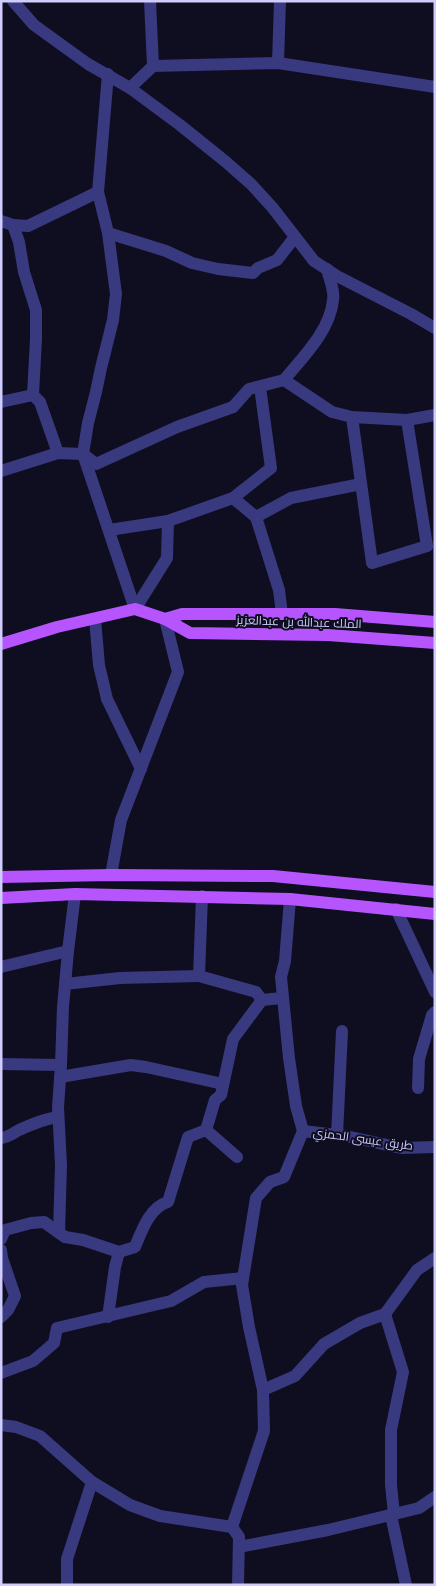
<svg xmlns="http://www.w3.org/2000/svg" width="436" height="1586" font-family="Helvetica,Cairo,sans-serif">
	<style>
		.lines { fill: none; stroke-linecap: round; stroke-linejoin: round }
		.minor { stroke: #39397f; stroke-width: 12 }
		.major { stroke: #b655fd; stroke-width: 12 }
		.labels { text-anchor: middle; dominant-baseline: central; stroke-width: 4; stroke-linejoin: round; paint-order: stroke }
		.street-label { font-size: 12px; fill: #d0cdfe; stroke: #0f0d20 }
	</style>
	<rect width="100%" height="100%" fill="#0f0d20"/>
	<g class="lines">
		<g class="minor">
			<path d="M13,1L34,25L88,64L130,88L180,125L226,162L251,184L272,207L314,261L337,276L411,314L435,328"/>
			<path d="M150,1L153,66"/>
			<path d="M278,63L280,1"/>
			<path d="M108,74L98,192L108,233L116,294L113,320L101,368L96,392L88,423L83,454L135,609"/>
			<path d="M130,88L153,66L278,63L435,87"/>
			<path d="M1,221L13,225L28,226L98,192"/>
			<path d="M13,225L19,242L24,272L36,310V339L33,395L40,402L58,453"/>
			<path d="M108,233L166,251L192,263L218,269L253,273L258,268L277,260L295,237"/>
			<path d="M327,269C329,278 335,291 333,300C330,331 303,357 284,380L332,412L352,417L407,420L435,415"/>
			<path d="M1,402L33,395"/>
			<path d="M352,417L372,563L427,546L407,420"/>
			<path d="M1,471L58,453L83,454L96,464L177,427L233,407L249,389L284,380"/>
			<path d="M233,498L256,517"/>
			<path d="M109,530L168,521"/>
			<path d="M135,609L167,558L168,521L233,498L271,468L260,387"/>
			<path d="M282,614L279,590L256,517L291,498L361,484"/>
			<path d="M95,619L99,665L107,699L141,769"/>
			<path d="M111,875L121,820L178,672L165,619"/>
			<path d="M202,896L199,976L256,992L262,1000"/>
			<path d="M290,899L285,961L281,977L289,1058L296,1106L303,1131"/>
			<path d="M396,909L435,992"/>
			<path d="M1,967L68,951L75,894"/>
			<path d="M65,984L120,978L199,976"/>
			<path d="M1,1064L61,1065"/>
			<path d="M60,1077L131,1065L146,1067L223,1084"/>
			<path d="M418,1088L419,1059L432,1015L435,1012"/>
			<path d="M206,1130L215,1100L221,1095L233,1039L262,1000L282,998"/>
			<path d="M337,1135L342,1031"/>
			<path d="M1,1138C9,1137 13,1133 19,1130C32,1124 44,1119 58,1117"/>
			<path d="M59,1233L61,1165L58,1107L61,1065L63,1007L68,951"/>
			<path d="M1,1239L5,1230L31,1223L44,1222L65,1237L83,1240L119,1252L115,1267L108,1317"/>
			<path d="M1,1250L2,1258L15,1296L8,1310L1,1317"/>
			<path d="M119,1252L135,1247C142,1230 150,1207 168,1202L188,1137L206,1130L237,1157"/>
			<path d="M385,1314L403,1372L391,1430V1485L394,1514"/>
			<path d="M1,1373L33,1361L54,1343L57,1328L171,1301L204,1282L243,1278"/>
			<path d="M263,1390L249,1327L242,1285L256,1198L270,1182L284,1177L303,1131L346,1136L401,1148L435,1147"/>
			<path d="M1,1425L16,1427L40,1436L92,1482L67,1559V1585"/>
			<path d="M92,1482L130,1505L160,1516L232,1527L239,1537L238,1585"/>
			<path d="M391,1515L406,1585"/>
			<path d="M232,1527L264,1431L263,1390L295,1376L324,1344L360,1323L385,1314L417,1270L435,1258"/>
			<path d="M239,1547L328,1530L419,1508L435,1497"/>
		</g>
		<g class="major">
			<path d="M165,619L182,614H335L435,622"/>
			<path d="M1,644L57,627L135,609L165,619L190,633L328,635L435,643"/>
			<path d="M1,877L111,875L273,876L435,892"/>
			<path d="M1,898L75,894L290,899L435,914"/>
		</g>
	</g>
	<g class="labels">
		<g class="street-label">
			<text transform="translate(299 622) rotate(2)">الملك عبدالله بن عبدالعزيز</text>
			<text transform="translate(363 1139) rotate(8)">طريق عيسى الحمزي</text>
		</g>
	</g>
	<rect width="436" height="1586" fill="none" stroke="#d0cdfe" stroke-width="5"/>
</svg>
